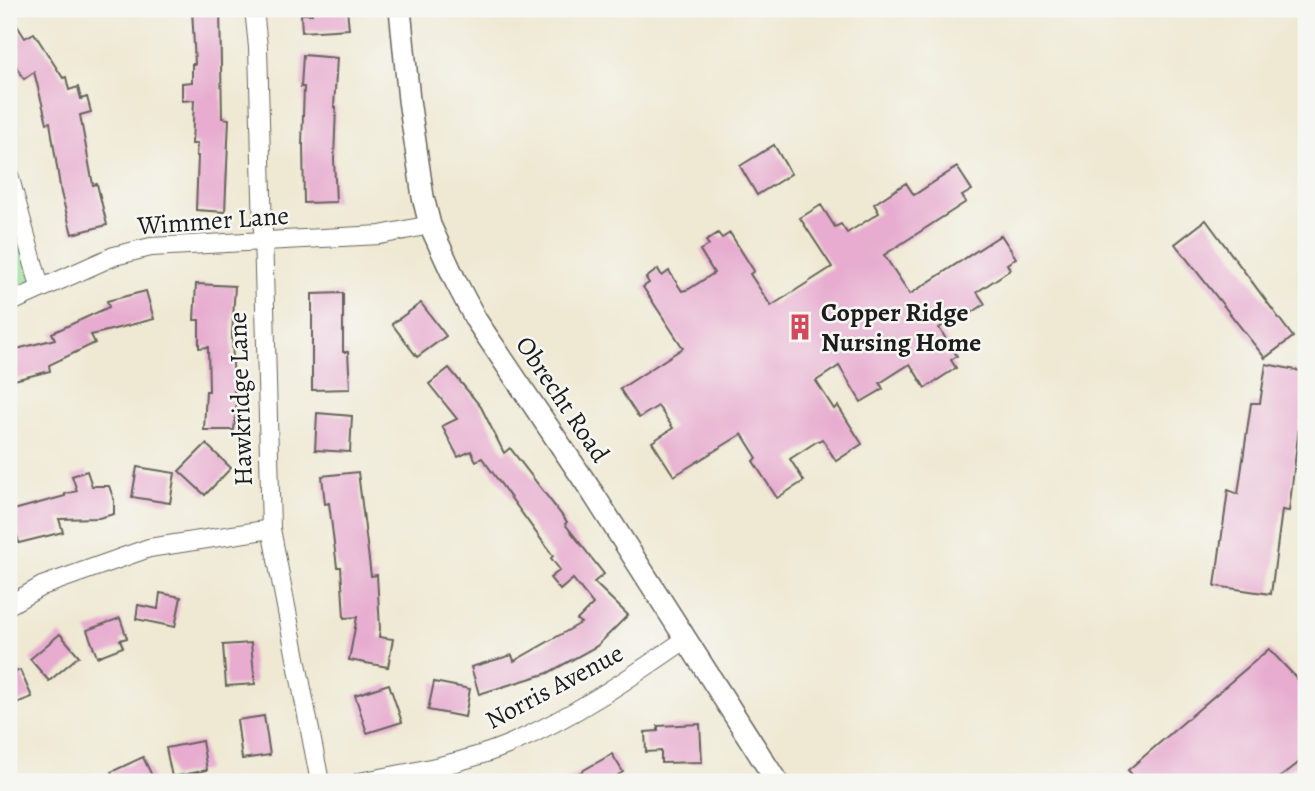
<svg xmlns="http://www.w3.org/2000/svg" width="1315" height="791" font-family="Alegreya,serif">
  <style>
    .green { fill: #95db94; stroke: #587c58; stroke-width: 2 }
    .building { fill: #e7accf }
    .lines { fill: none; stroke-linecap: round; stroke-linejoin: round }
    .minor-casing { stroke: #66645c; stroke-width: 20 }
    .tertiary-casing { stroke: #66645c; stroke-width: 24 }
    .minor { stroke: #fff; stroke-width: 18 }
    .tertiary { stroke: #fff; stroke-width: 21 }
    .labels { text-anchor: middle; stroke-width: 5; stroke-linejoin: round; paint-order: stroke }
    .street-label { font-size: 26px; fill: #1c1c1c; stroke: #f6f6f2 }
    .poi-label { font-size: 26px; font-weight: bold; fill: #1c1c1c; stroke: #f6f6f2; text-anchor: start }
  </style>
  <rect width="100%" height="100%" fill="#f6f6f2"/>
  <filter id="ink" filterUnits="userSpaceOnUse"><feTurbulence type="fractalNoise" baseFrequency=".0143" numOctaves="2"/><feDisplacementMap in="SourceGraphic" scale="14" xChannelSelector="R" yChannelSelector="G"/><feConvolveMatrix kernelMatrix="1 2 1 2 8 2 1 2 1" color-interpolation-filters="sRGB"/></filter>
  <filter id="wash" filterUnits="userSpaceOnUse"><feTurbulence type="fractalNoise" baseFrequency=".00686" numOctaves="4" result="noise"/><feDisplacementMap in="SourceGraphic" scale="28" xChannelSelector="R" yChannelSelector="G"/><feGaussianBlur stdDeviation="1.57" result="paint"/><feColorMatrix in="noise" values="0 0 0 0 0 0 0 0 0 0 0 0 0 0 0 0 0 1.4 0 .05"/><feComposite in="paint" operator="in"/></filter>
  <g filter="url(#wash)">
    <rect width="100%" height="100%" fill="#efe9d3"/>
    <!-- green -->
    <path class="green" d="M9,175L40,287L9,300Z"/>
    <g id="blocks">
      <!-- building -->
      <g class="building">
        <path d="M192,9H220L222,118L229,119L225,212L196,210L198,156H196L197,144H192L194,100L182,101V83L192,82V64H195Z"/>
        <path d="M312,9H347L349,29L302,32L301,14H312Z"/>
        <path d="M9,13L25,38L34,33L63,78L66,77L69,90L78,87L81,99L87,97L91,112L80,115L93,185L97,184L107,225L72,234L61,193L50,122L47,123L34,72L24,79L9,55Z"/>
        <path d="M303,55L337,58L334,107H336L334,159L336,202L304,203L303,144H302L304,87H301Z"/>
        <path d="M774,145L791,174L757,195L740,166Z"/>
        <path d="M957,167L972,190L962,196L966,202L884,255L910,294L1001,235L1016,258L1007,264L1010,270L977,292L985,304L968,315L965,311L939,328L957,356L951,360L956,368L925,388L910,364L880,383L883,389L861,402L839,366L816,381L834,409L838,406L862,444L836,461L822,439L816,442L790,459L804,481L777,498L753,461L757,458L742,434L674,476L652,442L673,428L658,406L639,418L620,389L683,348L643,287L649,283L646,278L658,269L662,276L669,271L682,291L689,289L714,273L700,250L709,245L706,241L718,233L722,238L730,233L754,271L750,274L771,306L832,267L800,218L821,205L835,227L841,224L847,233L879,213L874,204L906,183L914,195Z"/>
        <path d="M1206,220L1293,337L1265,358L1175,244Z"/>
        <path d="M196,284L235,286L232,335L234,391L238,392L234,430H204L206,391H209L208,347L199,348V320H194Z"/>
        <path d="M146,291L154,319L91,335L95,343L49,365L50,371L14,380L9,362V351L55,339L52,333L109,307L107,301Z"/>
        <path d="M343,293V352H348L350,389L312,390V294Z"/>
        <path d="M421,303L446,336L417,357L392,324Z"/>
        <path d="M1266,364L1306,372V420L1300,419L1289,511L1282,510L1271,594L1215,586L1228,490L1238,494L1251,403H1260Z"/>
        <path d="M449,368L481,407L504,453L510,448L567,522L565,524L604,574L594,582L628,615L597,646L548,673L479,694L471,667L512,655L514,661L581,623L577,620L593,604L573,579L560,590L550,578L560,570L551,558L553,556L482,458L476,461L471,451L458,457L442,426L457,419L429,384Z"/>
        <path d="M317,413L352,416L350,452L315,450Z"/>
        <path d="M206,444L231,468L205,495L179,471Z"/>
        <path d="M137,467L175,473L170,503L132,497Z"/>
        <path d="M87,471L92,486H109L114,500V514L99,518L59,519L63,532L19,543L10,511L65,496V494L77,491L72,476Z"/>
        <path d="M358,472L371,576L377,575L380,629L379,637L393,639L388,667L349,660L357,617L344,618L341,567H337L329,503L325,504L322,476Z"/>
        <path d="M160,593L181,597L175,627L136,619L138,605L158,609Z"/>
        <path d="M120,618L127,638L120,640L123,647L97,657L87,630Z"/>
        <path d="M60,634L79,656L49,681L30,659Z"/>
        <path d="M251,643L255,684L226,686L223,645Z"/>
        <path d="M1269,649L1306,688V757L1274,782H1138L1128,770Z"/>
        <path d="M20,670L32,697L9,706V675Z"/>
        <path d="M434,682L470,689L465,717L428,710Z"/>
        <path d="M389,684L402,722L367,733L355,695Z"/>
        <path d="M264,716L270,755L242,759L237,720Z"/>
        <path d="M700,724L702,762L661,763V751L646,752L645,732L658,731V726Z"/>
        <path d="M202,741L207,770L172,777L166,748Z"/>
        <path d="M612,754L623,772L618,775L622,782H563Z"/>
        <path d="M143,757L155,782H115L111,772Z"/>
      </g>
    </g>
  </g>
  <g filter="url(#ink)">
    <use href="#blocks" fill-opacity="0" stroke="#66645c" stroke-width="2"/>
    <g class="lines">
      <!-- minor casing -->
      <g class="minor-casing">
        <g id="minor">
          <path d="M254,9L258,47L271,529L320,782"/>
          <path d="M9,175L40,287"/>
          <path d="M9,303L114,256L151,247L380,235L430,225"/>
          <path d="M9,605L42,586L149,548L271,529"/>
          <path d="M359,782C409,773 462,764 510,744C573,717 630,678 686,639"/>
        </g>
      </g>
      <!-- tertiary casing -->
      <g class="tertiary-casing">
        <path id="tertiary" d="M400,9L409,100L423,197L430,225L456,282L476,320L594,495L777,782"/>
      </g>
      <!-- minor -->
      <use href="#minor" class="minor"/>
      <!-- tertiary -->
      <use href="#tertiary" class="tertiary"/>
    </g>
  </g>
  <!-- icons -->
  <defs>
    <g id="building-bare" transform="scale(2.1)"><path d="M-4-6H4V6H1V3H-1V6H-4ZM-2.5-4.3h1.7v1.8h-1.7ZM.8-4.3h1.7v1.8H.8ZM-2.5-1h1.7V.8h-1.7ZM.8-1h1.7V.8H.8Z" fill="#d1495b" stroke="#f6f6f2" stroke-width="2.5" paint-order="stroke"/></g>
  </defs>
  <g fill-rule="evenodd">
    <use href="#building-bare" x="800" y="327"/>
  </g>
  <g class="labels">
    <!-- street labels -->
    <g class="street-label">
      <text transform="translate(213 220) rotate(-4)" y="9">Wimmer Lane</text>
      <text transform="translate(240 399) rotate(-92)" y="9">Hawkridge Lane</text>
      <text transform="translate(563 399) rotate(56)" y="9">Obrecht Road</text>
      <text transform="translate(554 686) rotate(-28)" y="9">Norris Avenue</text>
    </g>
    <!-- poi labels -->
    <g class="poi-label">
      <text x="821" y="321">Copper Ridge<tspan x="821" dy="30">Nursing Home</tspan></text>
    </g>
  </g>
  <!-- margin -->
  <rect width="1315" height="791" fill="none" stroke="#f6f6f2" stroke-width="35"/>
</svg>
